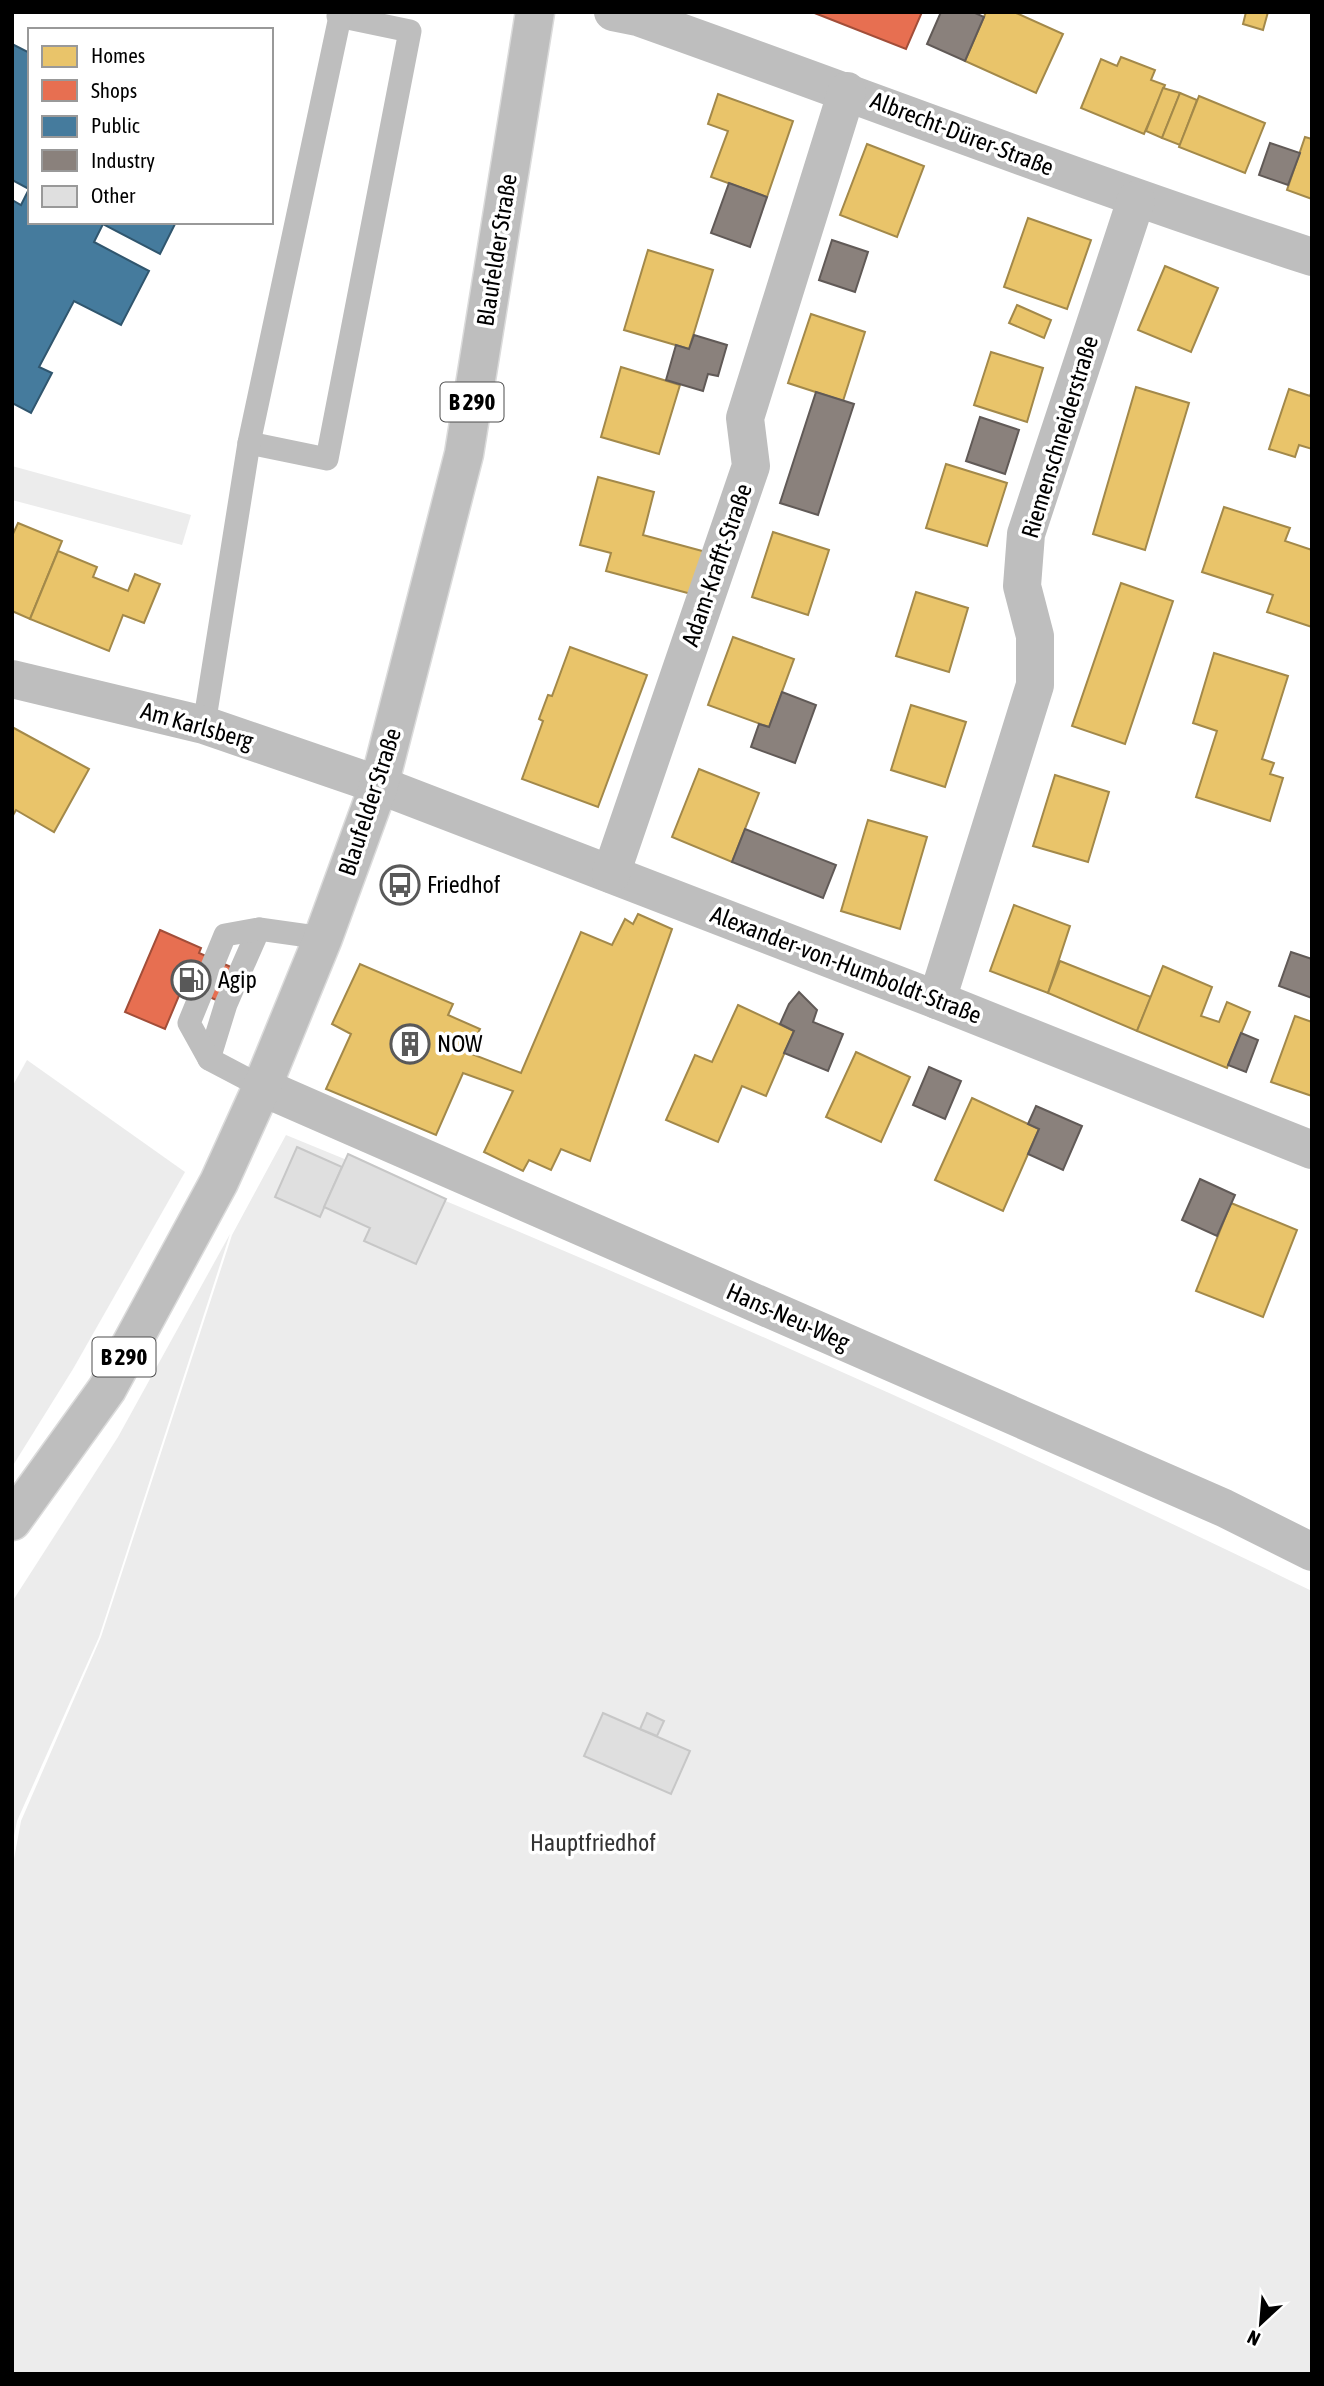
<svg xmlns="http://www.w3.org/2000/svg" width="1324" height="2386" font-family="'Asap Condensed',sans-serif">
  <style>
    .green { fill: #ececec }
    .homes { fill: #e9c46a; stroke: #a3894a; stroke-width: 2 }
    .shops { fill: #e76f51; stroke: #a24e39; stroke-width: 2 }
    .public { fill: #457b9d; stroke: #30566e; stroke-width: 2 }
    .industry { fill: #8a817c; stroke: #615a57; stroke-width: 2 }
    .building { fill: #dfdfdf; stroke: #c7c7c7; stroke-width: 2 }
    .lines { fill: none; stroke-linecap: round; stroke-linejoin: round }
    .primary-casing { stroke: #dbdbdb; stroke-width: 41 }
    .service { stroke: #bebebe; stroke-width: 23 }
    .minor { stroke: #bebebe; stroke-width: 38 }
    .primary { stroke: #bebebe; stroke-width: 38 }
    .labels { text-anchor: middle; stroke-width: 7; stroke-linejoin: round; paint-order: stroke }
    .shield { fill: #fff; stroke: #4c4c4c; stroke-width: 2 }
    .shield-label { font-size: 23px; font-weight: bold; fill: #000 }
    .street-label { font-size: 24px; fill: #000; stroke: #fff }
    .poi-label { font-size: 24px; fill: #000; stroke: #fff; text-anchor: start }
    .park-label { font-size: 24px; fill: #333; stroke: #fff }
  </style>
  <rect width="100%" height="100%" fill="#fff"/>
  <!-- green -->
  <g class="green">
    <path d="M12,466L191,515L182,545L12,500Z"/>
    <path d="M27,1060L185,1172L73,1369L12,1467V1087Z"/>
    <path d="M286,1135C632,1276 975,1427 1312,1591V2374H12V1870L21,1821L101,1637L232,1235Z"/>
    <path d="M230,1234L99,1637L17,1821L12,1846V1602L118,1437Z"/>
  </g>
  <!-- homes -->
  <g class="homes">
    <path d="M986,12H1014L1063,34L1036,93L965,61Z"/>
    <path d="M1246,12H1268L1263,30L1243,24Z"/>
    <path d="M1121,57L1155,70L1151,80L1165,85L1144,134L1081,108L1101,59L1117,66Z"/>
    <path d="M1163,88L1180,93L1162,138L1146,131Z"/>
    <path d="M1180,93L1197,100L1180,145L1162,138Z"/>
    <path d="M718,94L793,121L767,197L711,177L728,131L708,124Z"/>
    <path d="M1199,96L1265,123L1245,173L1179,147Z"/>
    <path d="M1305,137L1312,139V199L1287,190Z"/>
    <path d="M867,144L924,166L897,237L840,215Z"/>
    <path d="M1028,218L1091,240L1067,309L1004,287Z"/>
    <path d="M648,250L713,270L689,349L624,330Z"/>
    <path d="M1165,266L1218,288L1191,352L1138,330Z"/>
    <path d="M1017,305L1051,320L1044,338L1009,323Z"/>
    <path d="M811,314L865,332L843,401L788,383Z"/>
    <path d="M991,352L1043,368L1027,422L974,405Z"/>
    <path d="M621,367L680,385L659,454L601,437Z"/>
    <path d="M1136,387L1189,403L1145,550L1093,534Z"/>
    <path d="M1289,389L1310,396L1312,390V449L1299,445L1295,457L1269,449Z"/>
    <path d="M946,464L1007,483L987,546L926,528Z"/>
    <path d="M598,477L654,492L643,535L706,552L695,595L606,571L611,553L580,545Z"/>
    <path d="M1224,507L1290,528L1285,541L1312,550V627L1267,612L1273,595L1202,572Z"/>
    <path d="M18,523L62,541L30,619L12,611V536Z"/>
    <path d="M773,532L829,550L808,615L752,597Z"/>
    <path d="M58,551L97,567L93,577L128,591L135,574L160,584L144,623L123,615L109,651L30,619Z"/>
    <path d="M1121,583L1173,601L1125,744L1072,726Z"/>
    <path d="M916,592L968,608L949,672L896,656Z"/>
    <path d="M733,637L794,659L769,727L708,705Z"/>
    <path d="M570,647L647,675L598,807L522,779L543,721L539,719L548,695L552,696Z"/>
    <path d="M1214,653L1288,676L1262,759L1274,763L1270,774L1283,778L1270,821L1196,797L1217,731L1193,723Z"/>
    <path d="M911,705L966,722L945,787L891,770Z"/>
    <path d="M12,727L89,769L54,832L16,810L12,817Z"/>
    <path d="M699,769L759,793L732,862L672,837Z"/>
    <path d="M1055,775L1109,792L1088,862L1033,846Z"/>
    <path d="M868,820L927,837L900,929L841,911Z"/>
    <path d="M1014,905L1070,926L1048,993L990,971Z"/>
    <path d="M638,914L672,929L590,1161L561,1149L551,1170L529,1160L523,1171L484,1152L513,1091L463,1073L436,1135L326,1089L351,1034L332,1024L360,964L453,1004L448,1015L480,1029L469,1053L521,1073L581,932L612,945L625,919L633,924Z"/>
    <path d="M1060,961L1151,997L1137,1031L1048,993Z"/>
    <path d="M1163,966L1212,987L1201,1016L1219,1022L1227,1002L1250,1012L1227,1068L1137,1031Z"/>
    <path d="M738,1005L794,1031L766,1096L742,1086L718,1142L666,1120L695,1055L712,1062Z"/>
    <path d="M1295,1016L1312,1022V1096L1271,1082Z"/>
    <path d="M856,1052L910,1077L881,1142L826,1117Z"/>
    <path d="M972,1098L1039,1129L1003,1211L935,1180Z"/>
    <path d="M1231,1203L1297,1230L1263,1317L1196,1291Z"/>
  </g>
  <!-- shops -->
  <g class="shops">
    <path d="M812,12H922L906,49Z"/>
    <path d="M160,930L201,948L199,953L247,974L233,1007L183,986L165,1029L125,1012Z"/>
  </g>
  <!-- public -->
  <path class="public" d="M12,44L30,53V222H176L160,254L103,224L94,242L149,271L121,325L74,301L39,367L52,373L31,413L12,403V200L21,205L29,189L12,180Z"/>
  <!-- industry -->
  <g class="industry">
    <path d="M941,12H973L984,17L965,61L927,44Z"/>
    <path d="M1270,143L1300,153L1288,185L1259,175Z"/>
    <path d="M729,183L767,197L750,247L711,233Z"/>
    <path d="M832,240L868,252L855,292L819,280Z"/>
    <path d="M694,335L727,345L718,376L708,374L703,391L666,380L676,345L689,349Z"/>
    <path d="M816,392L854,404L818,515L780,503Z"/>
    <path d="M980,417L1019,430L1005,474L966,461Z"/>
    <path d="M782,692L816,705L795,763L751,747L759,724L769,727Z"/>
    <path d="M745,829L836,865L823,898L732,862Z"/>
    <path d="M1291,952L1312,959V998L1279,986Z"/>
    <path d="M799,992L817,1010L813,1022L843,1034L828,1071L784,1053L794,1031L780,1024L789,1004Z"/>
    <path d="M1241,1033L1258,1040L1246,1072L1228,1065Z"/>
    <path d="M929,1067L961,1081L945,1119L913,1105Z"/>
    <path d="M1036,1106L1082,1126L1063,1170L1028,1154L1039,1129L1028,1124Z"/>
    <path d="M1200,1179L1235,1195L1217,1236L1182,1220Z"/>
  </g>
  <!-- building -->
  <g class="building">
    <path d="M297,1147L342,1167L320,1217L275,1197Z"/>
    <path d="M348,1154L446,1199L416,1264L364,1241L370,1228L324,1207Z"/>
    <path d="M603,1713L690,1751L671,1794L584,1756Z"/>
    <path d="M647,1713L664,1721L657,1736L640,1729Z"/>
  </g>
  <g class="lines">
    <!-- primary casing -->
    <g class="primary-casing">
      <path id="primary" d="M12,1521L107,1389L219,1182L262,1087L323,938L379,785L464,454L535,12"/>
    </g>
    <!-- service -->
    <g class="service">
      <path d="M249,443L327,459L410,31L338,16"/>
      <path d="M204,725L249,443L341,12"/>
      <path d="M209,1059L226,1004L259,929"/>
      <path d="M262,1087L209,1059L189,1023L225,935L259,929L323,938"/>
    </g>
    <!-- minor -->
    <g class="minor">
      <path d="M613,12L638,17C863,97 1085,183 1312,257"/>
      <path d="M12,679L204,725L379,785L937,1000L1312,1150"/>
      <path d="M611,874L751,466L745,418L847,91"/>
      <path d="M937,1000L1035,685V636L1022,586L1026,534L1136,200"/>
      <path d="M262,1087L1224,1508L1312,1552"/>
    </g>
    <!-- primary -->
    <use href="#primary" class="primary"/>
  </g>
  <!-- icons -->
  <defs>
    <g id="bus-ring" transform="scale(2.0125)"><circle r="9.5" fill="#fff" stroke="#595959" stroke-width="1.5"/><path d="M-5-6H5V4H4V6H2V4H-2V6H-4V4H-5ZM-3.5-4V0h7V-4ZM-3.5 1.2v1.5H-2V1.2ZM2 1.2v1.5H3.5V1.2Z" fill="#595959"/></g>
    <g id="fuel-ring" transform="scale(2.0125)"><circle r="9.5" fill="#fff" stroke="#595959" stroke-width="1.5"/><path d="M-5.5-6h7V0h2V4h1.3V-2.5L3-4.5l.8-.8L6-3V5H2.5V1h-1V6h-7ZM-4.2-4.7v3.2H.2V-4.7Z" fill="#595959"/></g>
    <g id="building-ring" transform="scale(2.0125)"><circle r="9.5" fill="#fff" stroke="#595959" stroke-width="1.5"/><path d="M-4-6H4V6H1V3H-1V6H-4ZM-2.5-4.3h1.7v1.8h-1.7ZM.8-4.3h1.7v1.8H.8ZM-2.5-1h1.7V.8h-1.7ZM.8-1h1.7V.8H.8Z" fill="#595959"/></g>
  </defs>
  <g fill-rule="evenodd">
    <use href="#bus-ring" x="400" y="885"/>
    <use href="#fuel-ring" x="191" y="980"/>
    <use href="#building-ring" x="410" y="1044"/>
  </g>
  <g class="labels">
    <!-- shield labels -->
    <g class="shield">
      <rect x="440.5" y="382.5" width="63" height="39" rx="5"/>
      <rect x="92.5" y="1337.5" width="63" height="39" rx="5"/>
    </g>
    <g class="shield-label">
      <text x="472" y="410">B 290</text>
      <text x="124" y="1365">B 290</text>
    </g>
    <!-- street labels -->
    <g class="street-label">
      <text transform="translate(962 134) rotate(21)" y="8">Albrecht-Dürer-Straße</text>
      <text transform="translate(497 250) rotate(-81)" y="8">Blaufelder Straße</text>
      <text transform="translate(1060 437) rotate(-73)" y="8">Riemenschneiderstraße</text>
      <text transform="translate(717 565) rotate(-71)" y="8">Adam-Krafft-Straße</text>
      <text transform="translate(197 726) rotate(16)" y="8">Am Karlsberg</text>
      <text transform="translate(370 802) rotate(-72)" y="8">Blaufelder Straße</text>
      <text transform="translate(846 965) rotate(21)" y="8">Alexander-von-Humboldt-Straße</text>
      <text transform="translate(788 1317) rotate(24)" y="8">Hans-Neu-Weg</text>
    </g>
    <!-- poi labels -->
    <g class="poi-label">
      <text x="427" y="893">Friedhof</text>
      <text x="218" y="988">Agip</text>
      <text x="437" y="1052">NOW</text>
    </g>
    <!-- park labels -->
    <g class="park-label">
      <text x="593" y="1851">Hauptfriedhof</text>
    </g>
  </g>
  <!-- border -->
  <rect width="1324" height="2386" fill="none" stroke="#000000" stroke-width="28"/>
  <!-- legend -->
  <rect x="28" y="28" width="245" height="196" fill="#ffffff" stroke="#999999" stroke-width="2"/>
  <rect x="42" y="46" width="35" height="21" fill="#e9c46a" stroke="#999999" stroke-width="2"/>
  <text x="91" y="63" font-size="21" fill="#000000">Homes</text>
  <rect x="42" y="80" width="35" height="21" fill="#e76f51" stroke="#999999" stroke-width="2"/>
  <text x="91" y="98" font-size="21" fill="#000000">Shops</text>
  <rect x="42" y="116" width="35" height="21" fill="#457b9d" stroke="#999999" stroke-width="2"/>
  <text x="91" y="133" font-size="21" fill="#000000">Public</text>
  <rect x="42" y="150" width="35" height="21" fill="#8a817c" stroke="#999999" stroke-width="2"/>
  <text x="91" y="168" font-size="21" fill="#000000">Industry</text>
  <rect x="42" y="186" width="35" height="21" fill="#dfdfdf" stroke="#999999" stroke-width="2"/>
  <text x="91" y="203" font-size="21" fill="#000000">Other</text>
  <!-- north arrow -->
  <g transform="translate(1261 2323) rotate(206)" stroke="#ffffff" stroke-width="5" paint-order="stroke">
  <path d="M0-5L12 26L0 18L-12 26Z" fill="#000000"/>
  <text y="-10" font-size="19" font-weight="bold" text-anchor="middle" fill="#000000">N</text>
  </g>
</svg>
